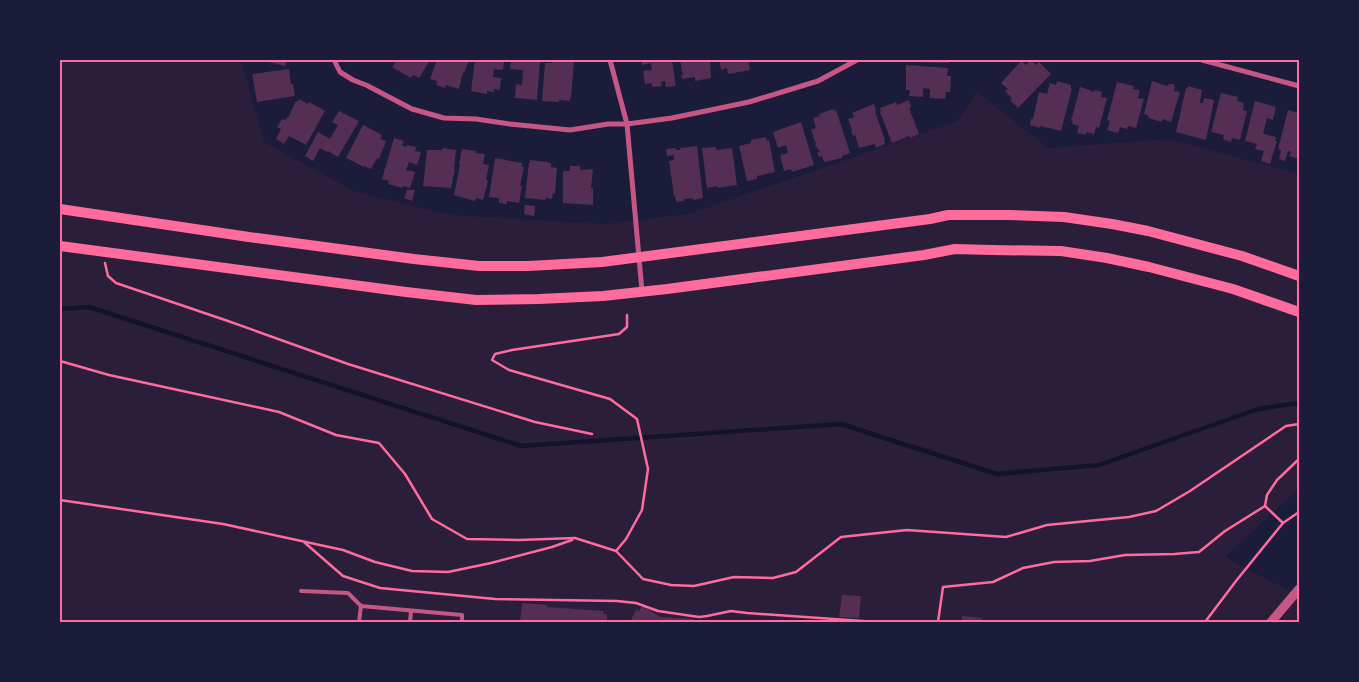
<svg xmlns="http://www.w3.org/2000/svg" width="1359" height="682" font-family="'Archivo Narrow',sans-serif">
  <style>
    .green { fill: #2a1e3b }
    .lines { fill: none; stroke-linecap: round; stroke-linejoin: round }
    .stream { stroke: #12122b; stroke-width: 4.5 }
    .building { fill: #542f53 }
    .path { stroke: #ff6b9d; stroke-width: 2.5 }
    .service { stroke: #c65784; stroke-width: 4 }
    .minor { stroke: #c65784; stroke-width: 5 }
    .tertiary { stroke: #c65784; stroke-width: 9 }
    .secondary { stroke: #ff6b9d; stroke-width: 10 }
    .neatline { fill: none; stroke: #ff6b9d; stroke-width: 2 }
  </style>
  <rect width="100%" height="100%" fill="#1b1b3a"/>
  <!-- green -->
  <path class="green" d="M60,60H241L264,142L356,192L451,215L604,224L689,214L958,121L977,92L1048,148L1169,139L1299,174V488L1225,557L1299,596V622H60Z"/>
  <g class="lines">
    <!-- stream -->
    <path class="stream" d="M60,309L89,307L521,446L841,424L997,474L1099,465L1258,409L1299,403"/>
  </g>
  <!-- building -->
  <g class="building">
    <path d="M269,60H287L285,66L269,62Z"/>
    <path d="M397,60H430L419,78L413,75L411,78L392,67Z"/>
    <path d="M437,60H469L464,73L463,72L459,89L446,85L445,88L436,85L437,81L430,79Z"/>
    <path d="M475,60H504L503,70L494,69L493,77L501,78L500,90L494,89V92L487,91V94L471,91Z"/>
    <path d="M511,60H540L537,100L515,98L516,84L522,85L523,70L510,69Z"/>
    <path d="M554,60H574V62L571,98H570V101L559,100V102L542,101L545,63H551L554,62Z"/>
    <path d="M641,60H672L676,86L666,87L665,81L661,82L662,86L652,87V83L645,84L643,71L652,70L651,63L642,65Z"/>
    <path d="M680,60H710L711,78L695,81V77L682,79L681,75H683Z"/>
    <path d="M719,60H748L750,70L728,74L727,68L721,70Z"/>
    <path d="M915,60H949V63L915,62Z"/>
    <path d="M1031,60L1036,65L1039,62L1051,74L1018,108L1010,100L1012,98L1005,91L1008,89L1001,83L1021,61L1026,65Z"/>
    <path d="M906,65L948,68L947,76H951L950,92H946L945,99L930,98V89L923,88V97L909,96L910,90H906Z"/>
    <path d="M289,69L291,84H293L295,96L257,102L252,74Z"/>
    <path d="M1057,81L1071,85V88L1072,89L1061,131L1040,126V128L1030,125L1031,119H1033L1039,92L1047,94L1050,83L1056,85Z"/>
    <path d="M1152,81L1167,86L1169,84H1173L1175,86L1174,91L1180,92L1171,122L1162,119V122L1148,118L1149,116L1144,114Z"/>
    <path d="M1117,82L1134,86L1133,89L1140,90L1138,98L1144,99L1136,128L1128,126L1127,129L1120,127L1118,133L1107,130L1110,121L1107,120Z"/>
    <path d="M1188,86L1202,90L1200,103H1203L1204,98L1214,100L1206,140L1176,132L1186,88L1187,89Z"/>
    <path d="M1080,87L1090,90V91L1094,92L1095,90L1102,92L1101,97L1107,98L1099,128L1096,127L1094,134L1086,132V135L1077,133L1079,126L1072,124L1073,121H1071Z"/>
    <path d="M1221,93L1238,97L1237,101L1244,103L1243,110L1247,111L1240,140L1232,138L1231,142L1223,139L1224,135L1211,132Z"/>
    <path d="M299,99L308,104L309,102L325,111L306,145L289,136L284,144L276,139L281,129L277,127L282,119L285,120L287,117L288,118L296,101L298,102Z"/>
    <path d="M909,100L911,107L909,108L919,134L910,138L909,136L892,143L880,112L881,111L880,108L896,102L897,105Z"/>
    <path d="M1255,101L1276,107L1273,120L1267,118L1263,134L1276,137L1275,141H1277L1270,164L1261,161L1264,151L1255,149L1257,144L1245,141Z"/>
    <path d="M874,104L876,111L875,112L885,140L884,141L885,144L876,148L875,144L859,148L855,135L853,136L851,131L852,130L848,119L854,117L852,113Z"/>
    <path d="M833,109L834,111L836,110L850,153L842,156V158L824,162L822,156L819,157L817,153L820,152L815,145L816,144L811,130L816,128L813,118L820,116L819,114Z"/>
    <path d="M1288,110L1299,113V154L1298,159L1289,156L1291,152L1288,151L1285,161L1279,159L1281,150L1278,149Z"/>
    <path d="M339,111L359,121L338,157L328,151L327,152L320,148L313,161L305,156L318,132L330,139L338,125L332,122Z"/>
    <path d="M801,122L814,165L792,172L791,169L784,171L780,155L788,153L786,145L778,148L773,132Z"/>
    <path d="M363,125L382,135L380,139L386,141L379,159L377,158L371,169L364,166V167L346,158Z"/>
    <path d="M766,137L767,141L769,140L775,172L757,176V179L747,181L739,146L751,143V140Z"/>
    <path d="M394,138L404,141L402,145L406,147L407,145L416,147L415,151L421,152L417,165L409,162L406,170L415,172L410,188L403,186L402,188L388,184L389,181L382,179Z"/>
    <path d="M697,146L703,198L693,200V198L684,199V201L676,202L675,196H674L669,161L674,160V155L667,156L666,149L676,148V150H680V148Z"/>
    <path d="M716,147V150L732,148L737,185L717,188V186L707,188L702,148Z"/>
    <path d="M443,148L456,150L454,169H455L451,188L423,186L427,150H442Z"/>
    <path d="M462,149L476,151L475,153L485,154L483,164L489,165L486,179L488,181L483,200L476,198L475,201L454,195L460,164H459Z"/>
    <path d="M495,158L522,163V167H524L520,186H522L519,203L507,201V204L499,203V198L489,197Z"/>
    <path d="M530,160L547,162L551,163V167L557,168L555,194L553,193L552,199L546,198L545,200L525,198L529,162L530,163Z"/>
    <path d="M570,166H580V170L593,169L591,188H593V205L563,203V171H570Z"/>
    <path d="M407,190H415L412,201L404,198Z"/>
    <path d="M525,205L535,206L534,216L524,214Z"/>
    <path d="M842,595L861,596L859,618L839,617Z"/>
    <path d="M522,603L547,605V607L604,611L603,614H607V622H520Z"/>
    <path d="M642,606L661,617L694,619L693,622H632L633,621L631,620L636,610L639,611Z"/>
    <path d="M962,616L982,618L981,622H962Z"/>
  </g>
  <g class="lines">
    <!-- path -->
    <g class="path">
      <path d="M105,263L108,276L116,283L228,321L348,364L535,422L592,434"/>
      <path d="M60,361L109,375L279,412L336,435L379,443L405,474L432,519L467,539L519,540L575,538L616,551L643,579L671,585L694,586L734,577L773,578L796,572L841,537L907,530L1006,537L1047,525L1129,517L1156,511L1190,491L1286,426L1299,424"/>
      <path d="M1299,459L1277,480L1267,495L1265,506L1283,523L1299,512"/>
      <path d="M60,500L223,524L343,550L375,562L412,571L448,572L491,563L552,547L572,540"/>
      <path d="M304,542L343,576L380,588L495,599L617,601L636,603L658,611L699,617L707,616L731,611L747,613L877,622"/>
      <path d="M616,551L626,539L642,510L648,469L637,419L610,399L509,370L492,360L495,354L512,350L619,334L627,327V315"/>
      <path d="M938,622L943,587L993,582L1023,568L1054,562L1090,561L1125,555L1174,554L1199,552L1225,531L1265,506"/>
      <path d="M1205,622L1236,581L1283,523"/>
    </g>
    <!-- service -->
    <g class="service">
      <path d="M301,591L348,593L361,606L462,615V622"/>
      <path d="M359,622L361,606"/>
      <path d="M410,622L411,611"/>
    </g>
    <!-- minor -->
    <g class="minor">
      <path d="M334,60L340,72L353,80L366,85L412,109L444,118L476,119L510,124L570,130L608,124H627L672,118L749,102L818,81L857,60"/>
      <path d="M610,60L627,124L642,291"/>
      <path d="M1202,60L1299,86"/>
    </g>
    <!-- tertiary -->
    <path class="tertiary" d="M1271,622L1299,589"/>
    <!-- secondary -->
    <g class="secondary">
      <path d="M60,209L249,237L414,259L479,266H528L602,262L930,219L948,215H1010L1064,217L1112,224L1148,231L1242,256L1299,276"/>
      <path d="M60,246L406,292L476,300L539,299L603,296L667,289L924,255L955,249L991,250L1061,251L1107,258L1149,267L1233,289L1299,312"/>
    </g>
  </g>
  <!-- border -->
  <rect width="1359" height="682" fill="none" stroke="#1b1b3a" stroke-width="122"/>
  <rect x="61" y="61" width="1237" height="560" class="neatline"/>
</svg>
